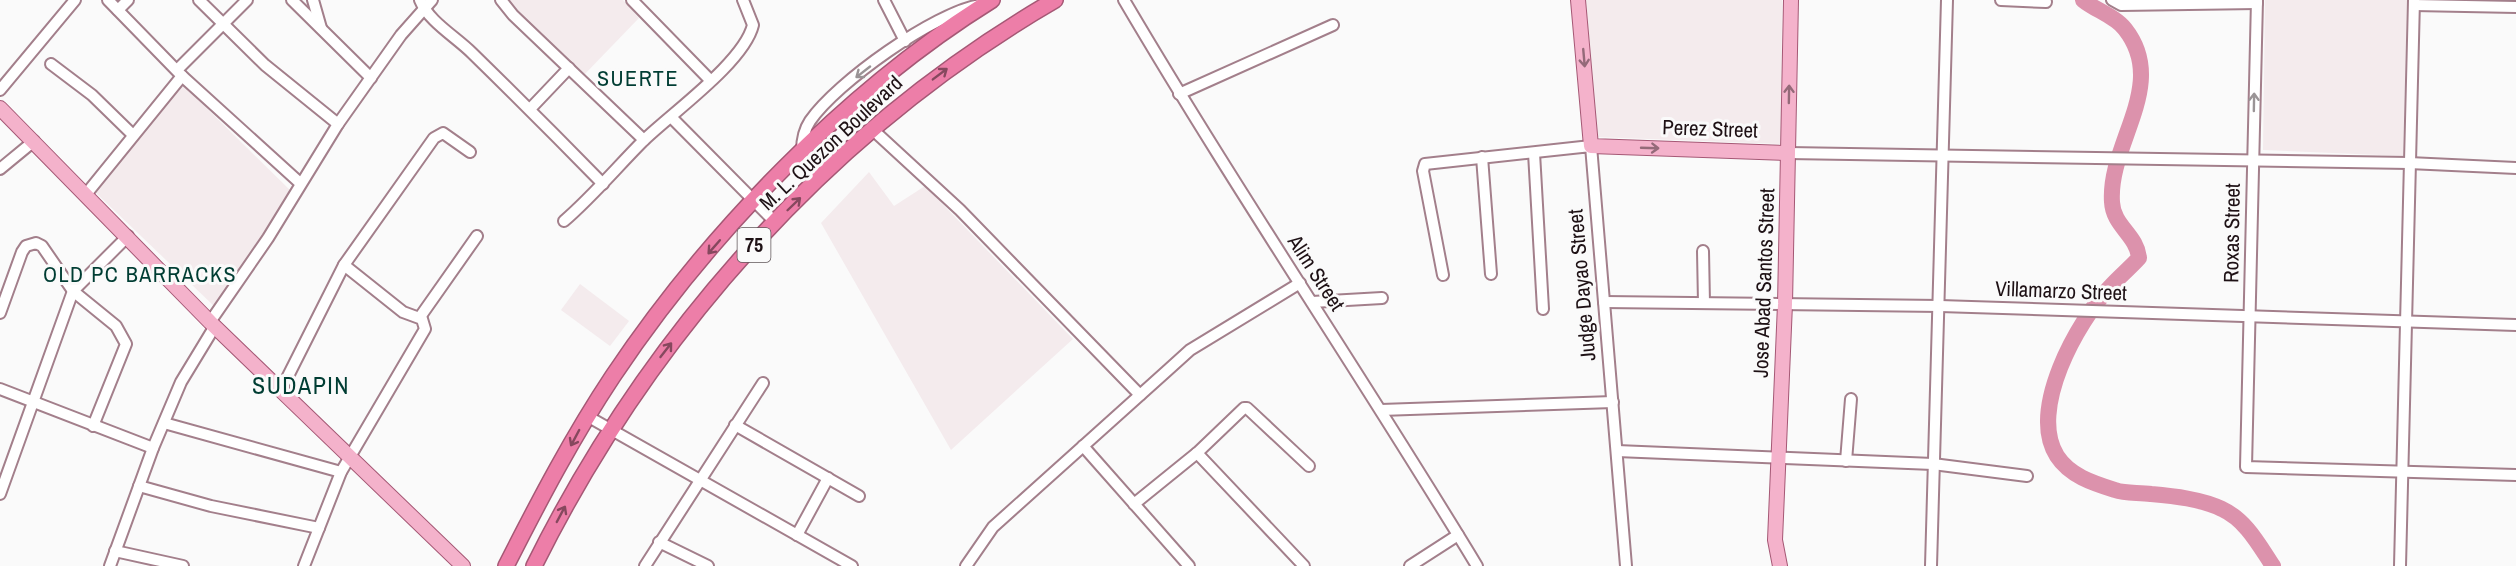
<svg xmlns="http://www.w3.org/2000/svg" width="2516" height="566" font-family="'Archivo Narrow',sans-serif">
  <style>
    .built { fill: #f4ebed }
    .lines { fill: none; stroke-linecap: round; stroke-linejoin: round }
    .river { stroke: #dc92ac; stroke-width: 16 }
    .minor-casing { stroke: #a37f8b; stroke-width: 14 }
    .major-casing { stroke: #a55875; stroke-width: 16 }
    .highway-casing { stroke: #a55875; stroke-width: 18 }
    .minor { stroke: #fff; stroke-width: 10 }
    .major { stroke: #f4b2cb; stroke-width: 14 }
    .highway { stroke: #ed7ea8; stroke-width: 15 }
    .oneway { stroke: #946a79 }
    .oneway2 { stroke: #9a9496 }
    .oneway3 { stroke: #86485e }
    .labels { text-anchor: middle; stroke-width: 6; stroke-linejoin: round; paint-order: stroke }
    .shield { fill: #fafafa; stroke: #60575a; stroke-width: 1.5 }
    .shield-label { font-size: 20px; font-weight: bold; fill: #1e1115 }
    .street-label { font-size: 21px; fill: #1e1115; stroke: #fafafa }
    .neighbourhood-label { font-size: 22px; letter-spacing: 1.5px; fill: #003d33; stroke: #fafafa }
    .quarter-label { font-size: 24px; letter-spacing: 1.5px; fill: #003d33; stroke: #fafafa }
  </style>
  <rect width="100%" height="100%" fill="#fafafa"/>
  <!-- built -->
  <g class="built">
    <path d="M505,0H623L639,18L583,76Z"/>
    <path d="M1586,0H1782L1781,144L1596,137Z"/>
    <path d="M2265,0H2407L2403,156L2263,150Z"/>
    <path d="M179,81L293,193L215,307L95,192Z"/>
    <path d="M869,172L894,206L925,186L1073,339L951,450L821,223Z"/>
    <path d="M580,284L629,321L610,346L561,310Z"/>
  </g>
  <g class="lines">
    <!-- river -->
    <path class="river" d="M2083,0C2095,10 2115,16 2125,29C2169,85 2108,143 2112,202C2113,226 2137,235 2139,258C2130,268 2119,277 2110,287C2077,322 2028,410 2057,456C2070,476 2093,483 2115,490C2126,494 2139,492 2151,494C2173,496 2202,499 2222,509C2246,520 2259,545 2273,566"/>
    <!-- minor casing -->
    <g class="minor-casing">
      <g id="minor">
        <path d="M108,0L182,76L300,183"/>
        <path d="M199,0L265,65L338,124L268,238L210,322"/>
        <path d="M292,0L371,78"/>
        <path d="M313,0L321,28"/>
        <path d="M420,0C429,22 455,36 472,53C516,96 560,140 603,184"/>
        <path d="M501,0L513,15L644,140"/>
        <path d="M632,0L710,80"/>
        <path d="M884,0L905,41"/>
        <path d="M1124,0C1237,192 1362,376 1477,566"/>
        <path d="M2001,0L2046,2"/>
        <path d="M2112,0L2121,5L2257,3"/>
        <path d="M2257,0L2246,467L2516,475"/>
        <path d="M2414,5L2516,7"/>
        <path d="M118,10L128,0"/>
        <path d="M51,64L92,95L133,135"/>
        <path d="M177,70L247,0"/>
        <path d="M0,90L75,0"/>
        <path d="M1179,94L1333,25"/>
        <path d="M530,109L569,68"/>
        <path d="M671,117L775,222"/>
        <path d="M338,124L401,35L432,0"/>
        <path d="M872,129L960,210L1140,395"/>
        <path d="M1534,153L1543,309"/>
        <path d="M1788,153L2409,163L2516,168"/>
        <path d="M1482,157L1491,274"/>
        <path d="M0,169L34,141"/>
        <path d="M823,176L802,151C802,140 804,130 810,121C837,82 934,13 980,5"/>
        <path d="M87,193L182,76"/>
        <path d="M564,221C593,196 617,167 644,140C673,112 744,62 753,25L743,0"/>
        <path d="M1703,251L1704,303"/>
        <path d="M1443,275L1423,171L1425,164L1591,146L1626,566"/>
        <path d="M1312,302L1382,298"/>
        <path d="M1604,302L1940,306L2516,325"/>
        <path d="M0,313L22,252L26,246L36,243L42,246L73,291L116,326L126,344L93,426"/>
        <path d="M420,317L477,236"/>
        <path d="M0,389L153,448"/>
        <path d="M281,390L344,265L434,138L443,133L470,152"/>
        <path d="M1381,410L1613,402"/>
        <path d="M587,416L852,566"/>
        <path d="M164,423L341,472"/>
        <path d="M735,425L859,496"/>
        <path d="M1083,446L1189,566"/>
        <path d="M1617,451L1933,464L2027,476"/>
        <path d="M1197,453L1304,566"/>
        <path d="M1846,461L1851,399"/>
        <path d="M139,486L211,506L319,528"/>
        <path d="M0,494L73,291L128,236"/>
        <path d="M1134,504L1197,453L1244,408H1247L1309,466"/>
        <path d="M797,535L828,478"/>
        <path d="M659,542L708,566"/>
        <path d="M115,551L183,566"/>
        <path d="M110,566L153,448L181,382L215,326"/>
        <path d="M304,566L341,472L425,329L422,319L403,312L344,265"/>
        <path d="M645,566L763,383"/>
        <path d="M966,566L993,527L1169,369L1190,350L1300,283"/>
        <path d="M1410,566L1458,535"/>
        <path d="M1931,566L1947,0"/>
        <path d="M2400,566L2414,0"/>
      </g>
    </g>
    <!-- major casing -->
    <g class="major-casing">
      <g id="major">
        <path d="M1578,0L1591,146L1788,153"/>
        <path d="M0,108L210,322L463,566"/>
        <path d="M1780,566L1775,540L1785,304L1791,0"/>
      </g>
    </g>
    <!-- highway casing -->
    <g class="highway-casing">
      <g id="highway">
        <path d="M506,566C539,501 573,436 613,376C708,234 847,90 992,0"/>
        <path d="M534,566C649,334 830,130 1055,0"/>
      </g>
    </g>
    <!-- minor -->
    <use href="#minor" class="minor"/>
    <!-- major -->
    <use href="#major" class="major"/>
    <!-- highway -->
    <use href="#highway" class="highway"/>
  </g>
  <!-- one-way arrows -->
  <defs><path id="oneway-shaft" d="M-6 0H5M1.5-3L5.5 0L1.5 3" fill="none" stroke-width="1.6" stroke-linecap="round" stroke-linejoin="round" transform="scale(1.5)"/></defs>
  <g class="oneway">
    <use href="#oneway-shaft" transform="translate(1584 58) rotate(85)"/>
    <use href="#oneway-shaft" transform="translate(1789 94) rotate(-89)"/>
    <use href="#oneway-shaft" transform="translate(1650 148) rotate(2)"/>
  </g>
  <g class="oneway2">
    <use href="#oneway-shaft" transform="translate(863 72) rotate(142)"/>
    <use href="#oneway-shaft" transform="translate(2254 102) rotate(-89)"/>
  </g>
  <g class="oneway3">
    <use href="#oneway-shaft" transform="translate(940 74) rotate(-37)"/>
    <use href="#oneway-shaft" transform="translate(794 204) rotate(-44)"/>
    <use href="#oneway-shaft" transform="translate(714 247) rotate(131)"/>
    <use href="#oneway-shaft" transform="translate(666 350) rotate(-52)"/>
    <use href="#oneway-shaft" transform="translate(575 438) rotate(118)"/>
    <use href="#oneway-shaft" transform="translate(561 514) rotate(-62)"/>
  </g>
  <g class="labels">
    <!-- shield labels -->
    <rect class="shield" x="737.5" y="228" width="33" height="34" rx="4.5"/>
    <g class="shield-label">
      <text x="754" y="252">75</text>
    </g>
    <!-- street labels -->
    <g class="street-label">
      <text transform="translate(1710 129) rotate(2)" y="7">Perez Street</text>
      <text transform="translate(831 143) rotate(-43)" y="7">M. L. Quezon Boulevard</text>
      <text transform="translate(2232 233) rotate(-89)" y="7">Roxas Street</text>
      <text transform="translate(1316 273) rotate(57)" y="7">Alim Street</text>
      <text transform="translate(1764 283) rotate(-88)" y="7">Jose Abad Santos Street</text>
      <text transform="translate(1582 285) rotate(-95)" y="7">Judge Dayao Street</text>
      <text transform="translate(2061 291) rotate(2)" y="7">Villamarzo Street</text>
    </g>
    <!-- neighbourhood labels -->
    <g class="neighbourhood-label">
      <text x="638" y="86">SUERTE</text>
      <text x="140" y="282">OLD PC BARRACKS</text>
    </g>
    <!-- quarter labels -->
    <g class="quarter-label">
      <text x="301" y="394">SUDAPIN</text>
    </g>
  </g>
</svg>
